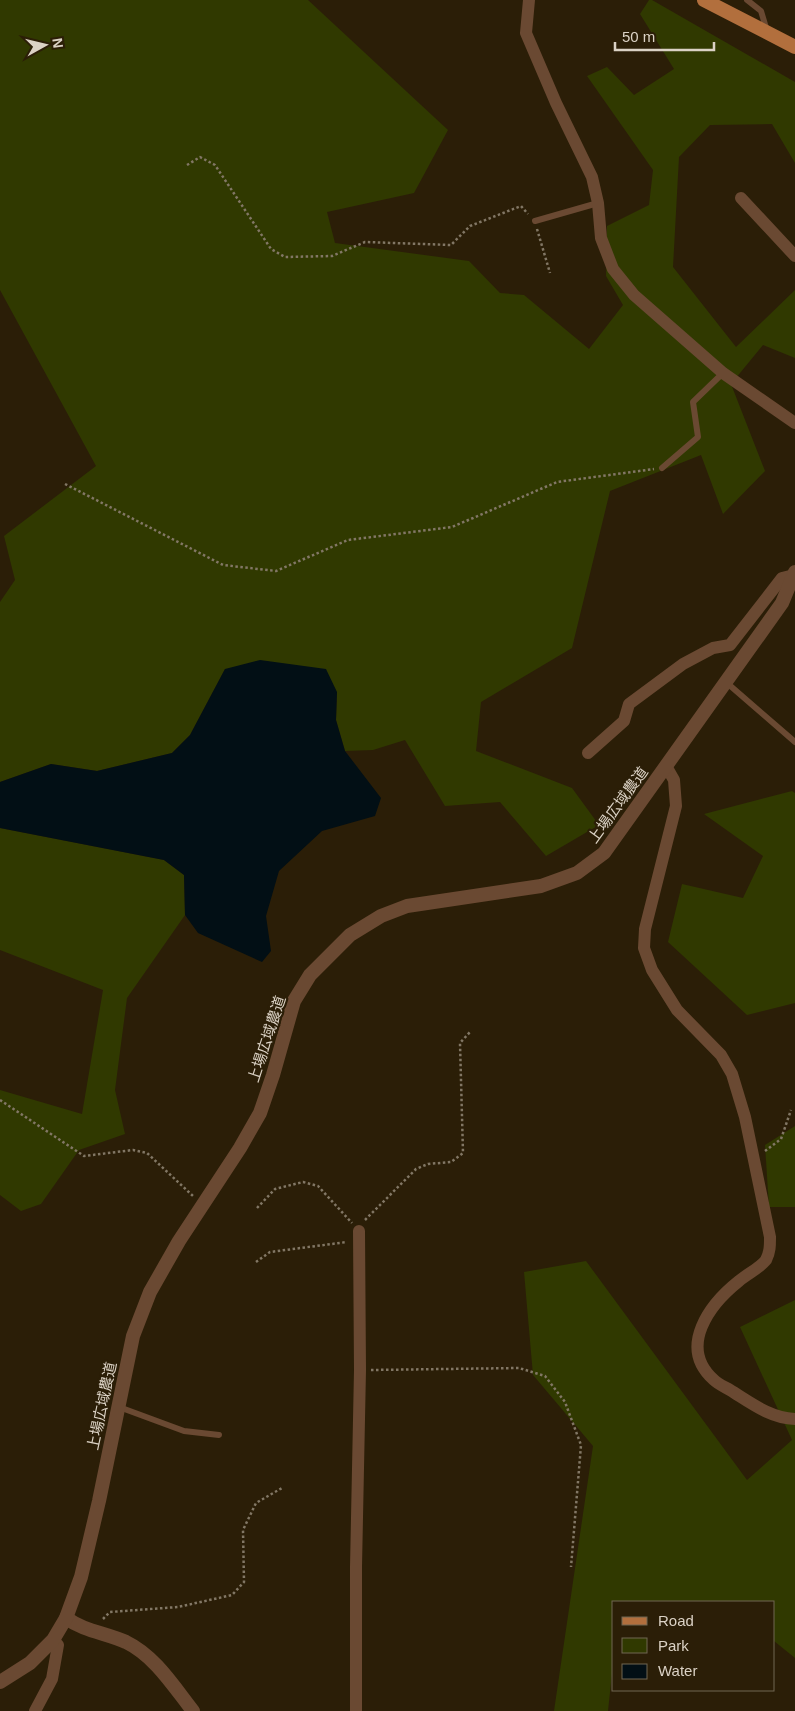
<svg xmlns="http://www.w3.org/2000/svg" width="795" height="1711" font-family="Helvetica,'Noto Sans JP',sans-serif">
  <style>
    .green { fill: #303900 }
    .water { fill: #020f15 }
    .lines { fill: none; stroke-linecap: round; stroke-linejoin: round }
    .path { stroke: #827765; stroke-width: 2.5; stroke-dasharray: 2.5 2.5; stroke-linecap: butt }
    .service { stroke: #6a4932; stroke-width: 6 }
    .minor { stroke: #6a4932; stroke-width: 12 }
    .tertiary { stroke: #6a4932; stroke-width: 14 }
    .primary { stroke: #b26f3d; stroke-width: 14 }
    .labels { text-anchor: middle; stroke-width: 4.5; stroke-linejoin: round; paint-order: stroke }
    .street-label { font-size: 15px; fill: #dbd2c5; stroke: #2b1e07 }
  </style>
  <rect width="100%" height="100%" fill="#2b1e07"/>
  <!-- green -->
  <g class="green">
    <path d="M0,0H308L448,130L414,193L327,212L335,243L469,261L500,293L524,295L589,349L623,305L606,276L607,226L649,205L653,170L587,76L607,67L634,95L674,69L640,14L649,0H652L795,82V163L772,124L710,125L679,157L673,267L736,347L795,290V358L763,345L731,384L765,471L723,514L701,455L610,491L572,648L481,702L476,751L572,788L599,825L546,856L500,802L445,806L405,740L373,750L345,751L336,720L337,692L225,669L190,735L172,753L97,771L51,764L0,782V602L15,580L4,536L96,466L0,290Z"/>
    <path d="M792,791L795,793V1003L747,1015L668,942L682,884L743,898L763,856L704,814Z"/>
    <path d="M0,828L164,860L184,875L185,915L127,998L115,1090L125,1134L79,1150L41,1204L21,1211L0,1195V1090L82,1114L103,990L0,950Z"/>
    <path d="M795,1126V1207H769L765,1145Z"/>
    <path d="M586,1261L747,1480L792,1440L740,1327L795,1300V1658L774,1641V1602H614V1655L608,1711H554L593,1446L533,1375L524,1272Z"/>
  </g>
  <!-- water -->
  <path class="water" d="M260,660L326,669L337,692L336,720L345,751L381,798L375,816L322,831L279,871L266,916L271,951L262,962L198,933L185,915L184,875L164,860L0,828V782L51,764L97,771L172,753L190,735L225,669Z"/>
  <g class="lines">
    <!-- path -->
    <g class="path">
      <path d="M187,165L200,157L215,165L271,249L285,257L332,256L365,242L451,245L470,226L521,206L528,214"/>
      <path d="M537,229L550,273"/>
      <path d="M65,484L223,565L276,571L348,540L452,527L557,482L654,469"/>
      <path d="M0,1100L84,1156L133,1150L147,1153L193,1196"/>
      <path d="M765,1151L781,1139L791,1110"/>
      <path d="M257,1208L275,1189L303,1182L318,1186L352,1223"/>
      <path d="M365,1220L416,1169L428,1164L451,1162L463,1153L460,1043L470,1032"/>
      <path d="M256,1262L270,1252L347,1242"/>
      <path d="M371,1370L519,1368L545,1376L565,1402L581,1445L571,1567"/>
      <path d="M103,1619L110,1612L178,1607L232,1595L244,1582L243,1530L256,1503L282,1488"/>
    </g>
    <!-- service -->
    <g class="service">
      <path d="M747,0L761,11L767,31"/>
      <path d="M535,221L598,203"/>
      <path d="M662,468L698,437L693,402L723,373"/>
      <path d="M727,683L795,742"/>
      <path d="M119,1407L184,1431L219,1435"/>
    </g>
    <!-- minor -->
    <g class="minor">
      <path d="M529,0L526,33L556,103L592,177L598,203L601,238L613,269L634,295L723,373L795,423"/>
      <path d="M741,198L795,256"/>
      <path d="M588,753L624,721L629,704L683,664L713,648L730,645L782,578L794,575"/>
      <path d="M666,766L674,780L676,806L645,929L644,948L652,970L677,1010L721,1055L732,1074L745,1117L770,1237C770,1246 770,1252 766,1260C760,1268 747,1274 739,1281C710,1304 677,1347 714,1380C718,1384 725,1387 730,1390C751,1403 770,1418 795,1419"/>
      <path d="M35,1711L52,1679L58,1645L53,1640"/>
      <path d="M356,1711V1567L360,1370L359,1231"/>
    </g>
    <!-- tertiary -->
    <g class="tertiary">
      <path d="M66,1618C84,1631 106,1633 126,1642C155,1656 174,1687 193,1711"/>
      <path d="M0,1682L30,1663L53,1640L66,1618L81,1577L99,1501L133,1336L150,1292L179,1241L240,1148L260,1113L273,1075L294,1001L310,975L350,935L381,916L407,906L541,886L577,873L604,853L782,603L795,572"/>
    </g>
    <!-- primary -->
    <path class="primary" d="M704,0L795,47"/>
  </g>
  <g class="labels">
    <!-- street labels -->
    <g class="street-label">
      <text transform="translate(618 805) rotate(-54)" y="5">上場広域農道</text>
      <text transform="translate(267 1039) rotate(-72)" y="5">上場広域農道</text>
      <text transform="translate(102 1406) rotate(-78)" y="5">上場広域農道</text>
    </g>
  </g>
  <!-- legend -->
  <rect x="612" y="1601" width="162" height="90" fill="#2b1e07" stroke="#716653"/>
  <rect x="622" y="1617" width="25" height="8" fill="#b26f3d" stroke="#716653"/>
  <text x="658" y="1626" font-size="15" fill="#dbd2c5">Road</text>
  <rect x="622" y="1638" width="25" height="15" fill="#303900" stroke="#716653"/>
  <text x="658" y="1651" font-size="15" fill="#dbd2c5">Park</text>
  <rect x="622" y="1664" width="25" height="15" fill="#020f15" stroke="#716653"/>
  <text x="658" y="1676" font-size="15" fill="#dbd2c5">Water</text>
  <!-- north arrow -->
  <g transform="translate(45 45) rotate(82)" stroke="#2b1e07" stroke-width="4" paint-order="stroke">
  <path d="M0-4L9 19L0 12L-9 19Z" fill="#dbd2c5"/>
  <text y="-8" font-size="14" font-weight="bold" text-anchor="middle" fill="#dbd2c5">N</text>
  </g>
  <!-- scale -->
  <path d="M615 42v8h99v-8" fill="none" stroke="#dbd2c5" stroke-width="2.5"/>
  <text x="622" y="42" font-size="15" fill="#dbd2c5" stroke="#2b1e07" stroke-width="4" paint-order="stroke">50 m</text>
</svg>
